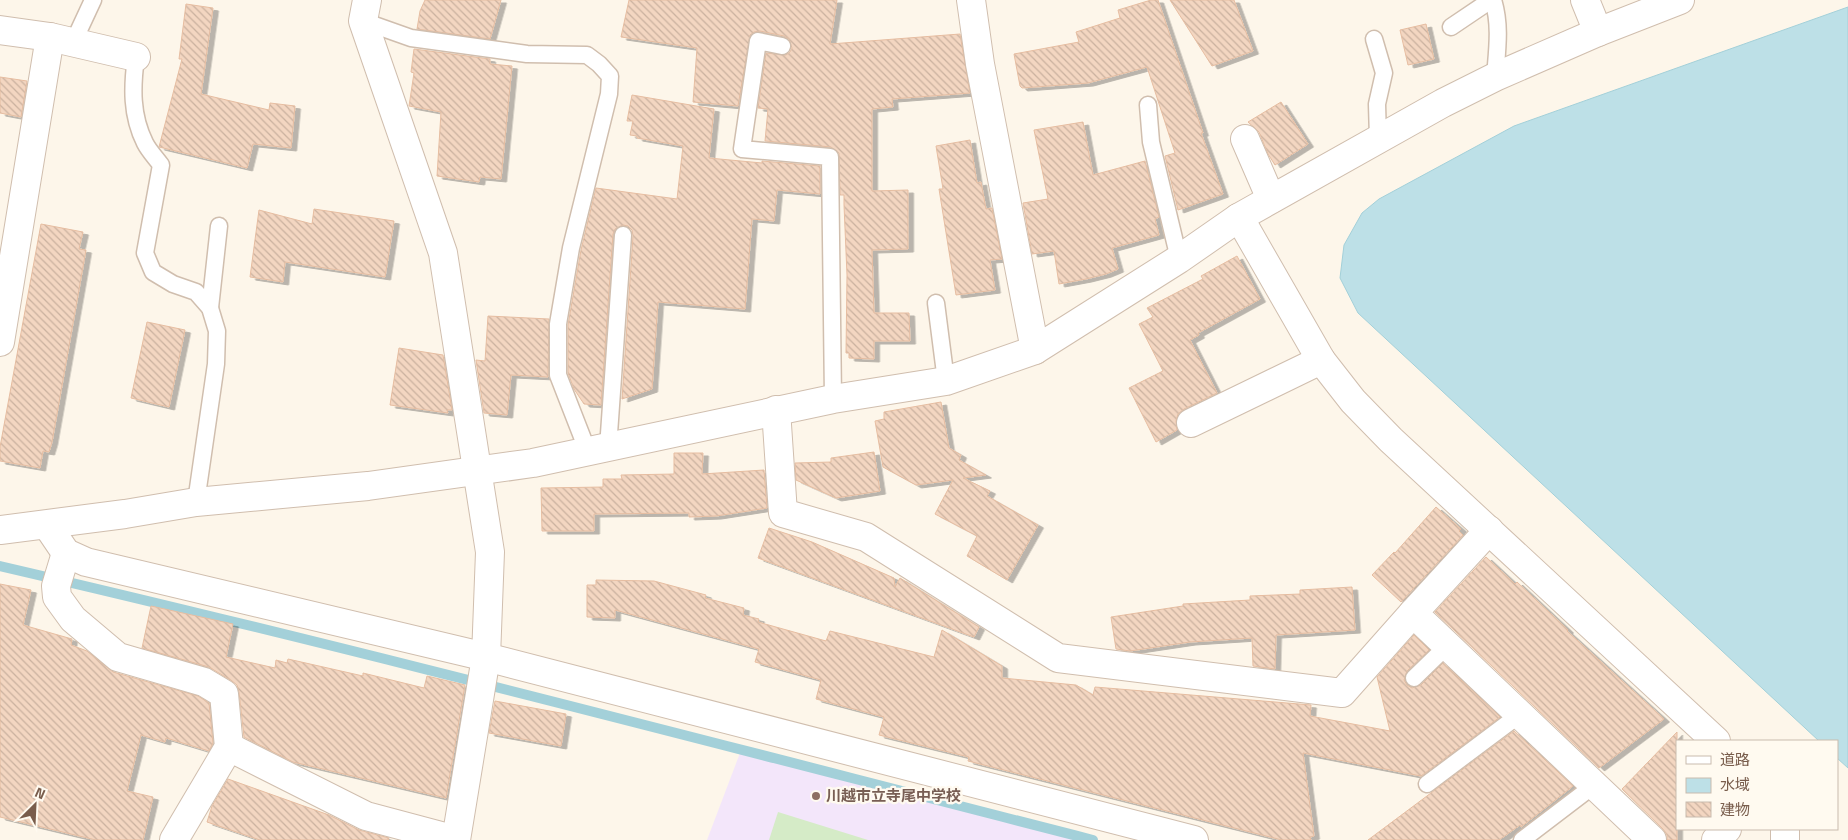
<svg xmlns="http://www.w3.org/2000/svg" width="1848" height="840" font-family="'Titillium Web','Noto Sans JP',sans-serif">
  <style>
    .education { fill: #f3e6fa }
    .green { fill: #d5ebc7 }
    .water { fill: #bde0e7; stroke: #a3d0d9 }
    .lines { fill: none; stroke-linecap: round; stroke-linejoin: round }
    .stream { stroke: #a3d0d9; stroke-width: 10 }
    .building { fill: url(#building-back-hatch); stroke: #e6bda1; filter: url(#shadow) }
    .service-casing { stroke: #d0beae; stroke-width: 19 }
    .minor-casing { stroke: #d0beae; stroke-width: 30 }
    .service { stroke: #fff; stroke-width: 16 }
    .minor { stroke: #fff; stroke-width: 28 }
    .education-dot { fill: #8d6e63; stroke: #fffaf0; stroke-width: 2 }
    .labels { text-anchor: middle; stroke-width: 4.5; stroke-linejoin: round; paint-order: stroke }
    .education-label { font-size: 15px; font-weight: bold; fill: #785e54; stroke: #fffaf0; text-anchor: start }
  </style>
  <defs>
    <pattern id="building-back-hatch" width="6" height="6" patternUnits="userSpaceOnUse" patternTransform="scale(1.25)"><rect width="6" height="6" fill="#f3d6c1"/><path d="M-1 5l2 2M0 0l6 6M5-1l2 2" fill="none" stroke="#cab19f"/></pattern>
    <filter id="shadow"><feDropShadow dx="5.5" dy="3" stdDeviation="0" flood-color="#0004"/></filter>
  </defs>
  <rect width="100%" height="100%" fill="#fdf6ea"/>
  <!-- education -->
  <path class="education" d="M740,753L1076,840H707Z"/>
  <!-- green -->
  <path class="green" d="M778,812L868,840H769Z"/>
  <!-- water -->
  <path class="water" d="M1848,7V768L1837,758V741H1819L1358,313L1340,278L1344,245L1362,213L1379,199L1514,126Z"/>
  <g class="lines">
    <!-- stream -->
    <path class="stream" d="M0,566C366,651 729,747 1093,840"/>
  </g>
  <!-- building -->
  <g class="building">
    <path d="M425,0H501L490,39L417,29L420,11Z"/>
    <path d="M629,0H837L830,44L960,34L970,93L892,99L893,107L872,109V191L908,190V249L872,250L874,313H909L910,341H874V359L849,358V353H846L847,275L844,205V195H840L839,153L831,147L765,141L768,109L758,108L766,53L786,55L790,52L792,48L789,39L784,36L760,31L754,32L750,35L738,106L693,102L697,48L621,37Z"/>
    <path d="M1151,0H1158L1203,133H1201L1223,194L1178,210L1165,156L1175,153L1147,67L1088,83L1022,88L1020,86L1014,54L1079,42L1076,32L1120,18L1118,10Z"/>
    <path d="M1170,0H1234L1253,51L1212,66Z"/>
    <path d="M186,4L213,8L201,94L269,110L270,103L295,106L291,148L253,144L247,168L159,147L182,59H179Z"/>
    <path d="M1426,24L1434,59L1408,65L1400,30Z"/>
    <path d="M414,49L490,59V64L512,66L501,179L480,177L479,182L437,176L441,112L409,106L414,73L411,72Z"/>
    <path d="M0,77L27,81L21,117L0,113Z"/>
    <path d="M632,95L714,109L709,158L762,163V161L820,166V194L777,190L774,221L752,219L745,309L658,302L652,389L622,399L633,236L632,230L628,226L623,225L615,229L613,234L601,405L584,404L574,389L568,373V325L581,250L596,188L677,199L683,146L637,138V136L630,135L633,121H627Z"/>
    <path d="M1281,102L1308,144L1275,165L1268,154L1259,132L1248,122Z"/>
    <path d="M1083,122L1093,175L1145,161L1159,217L1155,219L1159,235L1112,248L1118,269L1106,274L1086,279L1059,284L1054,251L1032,254L1023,203L1048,199L1034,130Z"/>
    <path d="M970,140L977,183L981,182L986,209L992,208L1002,259L990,260L995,290L956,295L939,189H943L936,146Z"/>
    <path d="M314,209L394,221L385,277L285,262L283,282L250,277L259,210L312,224Z"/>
    <path d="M41,224L83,232L79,249L86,250L52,442L49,452L43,451L40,468L0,461V447Z"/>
    <path d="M1237,256L1260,299L1198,333L1199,335L1190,340L1217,393L1184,409L1178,414L1176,421L1177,430L1156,442L1129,388L1163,371L1139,324L1153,317L1147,308L1203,279L1201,276Z"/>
    <path d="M488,316L549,319L548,377L511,375L507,415L484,413L476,360L485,361Z"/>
    <path d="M147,322L185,330L169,407L131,398Z"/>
    <path d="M399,348L443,355L452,410H447L448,413L390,405Z"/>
    <path d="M941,402L949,448L961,455L959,460L986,475L963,478L990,491L987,496L1038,525L1007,580L967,556L977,536L935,514L953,480L916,485L883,467L875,421L884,419V412Z"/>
    <path d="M874,452L880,491L836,498L796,480L795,463L831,462V458Z"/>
    <path d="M674,453H703L702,474L764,470L767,508L716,516L689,517V513L594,514V531H542L541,488L603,487V479H622L621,475L674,474Z"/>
    <path d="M1436,507L1461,529L1459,531L1463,535L1401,602L1372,575L1394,552L1395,553Z"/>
    <path d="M769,528L812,542L894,578L895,587L900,578L979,627L974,637L758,558Z"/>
    <path d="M1486,557L1515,584L1517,582L1568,630L1567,631L1664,719L1599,768L1435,612Z"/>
    <path d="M596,580L654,581L706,595L705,598L744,608L743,615L759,619L758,622L826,641L830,631L934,657L942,630L1002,666V678L1076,685L1093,695L1095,687L1311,705L1310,716L1390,731L1377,677L1414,635L1429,650L1407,671L1404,680L1407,685L1412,688L1421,685L1443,663L1500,717L1421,776L1303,753L1314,836L1310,837L1311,840H1282L968,761L969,757L879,735L884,717L816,699L821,680L755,662L759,649L615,610V618L587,617V585H596Z"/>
    <path d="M0,584L31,590L23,625L72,639L71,645L87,651L113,672L198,696L209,703L213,743L209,751L166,738L165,742L141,735L127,791L153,797L143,840H96L0,817Z"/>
    <path d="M1352,587L1355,630L1276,635L1275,669L1253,666L1252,638L1190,642L1130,651L1116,649L1111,617L1183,606V604L1250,600V596L1300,594V590Z"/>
    <path d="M151,606L233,624L226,657L275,668L276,660L287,663L288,659L363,676V673L424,688L427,676L465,685L446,798L293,762L244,737L239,692L237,685L232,681L209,667L142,648Z"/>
    <path d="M495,701L566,714L561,746L489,733Z"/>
    <path d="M1514,731L1573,786L1521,827L1520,825L1499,840H1368Z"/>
    <path d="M1677,732V840H1667V835L1663,829L1622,789Z"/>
    <path d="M228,779L329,815L359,830L389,838L388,840H260L207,822L212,806Z"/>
  </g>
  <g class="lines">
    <!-- service casing -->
    <g class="service-casing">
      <g id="service">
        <path d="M1493,0C1501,25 1497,51 1495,77"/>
        <path d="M363,21L411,38L527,54L587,55L599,64L610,76L609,94L571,248L558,324V375L588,452"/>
        <path d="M1451,27L1491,0"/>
        <path d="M1374,39L1384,73L1377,104L1378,139"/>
        <path d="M73,43L93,0"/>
        <path d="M782,46L758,41L742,149L830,157L833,399"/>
        <path d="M136,57C132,87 131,115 145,143C149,151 156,158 161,165L145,253L153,272L173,284L196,292L210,308L217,331L216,364L196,502"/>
        <path d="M1148,105L1151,142L1179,259"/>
        <path d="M936,303L946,381"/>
        <path d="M210,308L219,226"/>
        <path d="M608,448L623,235"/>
        <path d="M1414,678L1447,646"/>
        <path d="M1427,784L1519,715"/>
        <path d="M1522,840L1593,786"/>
      </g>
    </g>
    <!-- minor casing -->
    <g class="minor-casing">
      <g id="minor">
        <path d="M367,0L363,21L443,253L490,552L486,657L456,840"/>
        <path d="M971,0L980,64L1035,350"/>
        <path d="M1585,0L1598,32"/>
        <path d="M0,30L50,37L136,57"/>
        <path d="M1245,139L1271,199"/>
        <path d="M1238,218L1243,224L1321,360L1353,401L1391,440L1716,741"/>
        <path d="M0,342L50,37"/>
        <path d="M776,410L783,513L866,537L1058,658L1342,693L1413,613"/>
        <path d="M1191,423L1321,360"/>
        <path d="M47,525L66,553L86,562L486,657L1194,840"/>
        <path d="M0,530L125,514L196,502L368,486L533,463L833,399L946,381L1035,350L1179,259L1238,218L1443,103L1495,77L1598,32L1680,0"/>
        <path d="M1489,530L1413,613L1652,840"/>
        <path d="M66,553L56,586L57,597L73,619L118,657L204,682L224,694L229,747L174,840"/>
        <path d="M229,747L366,816L456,840"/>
        <path d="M1785,829V840"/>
        <path d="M1716,840L1727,829"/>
      </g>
    </g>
    <!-- service -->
    <use href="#service" class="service"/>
    <!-- minor -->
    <use href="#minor" class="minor"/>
  </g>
  <!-- markers -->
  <circle class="education-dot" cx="816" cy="796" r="5"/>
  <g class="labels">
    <!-- education labels -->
    <g class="education-label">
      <text x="826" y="801">川越市立寺尾中学校</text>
    </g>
  </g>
  <!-- legend -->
  <rect x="1676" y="740" width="162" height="90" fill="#fffaf0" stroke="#c9bbae"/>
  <rect x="1686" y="756" width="25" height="8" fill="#ffffff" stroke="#c9bbae"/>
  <text x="1720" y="765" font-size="15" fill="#795d4c">道路</text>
  <rect x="1686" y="778" width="25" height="15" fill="#bde0e7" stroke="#c9bbae"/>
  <text x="1720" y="790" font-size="15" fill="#795d4c">水域</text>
  <rect x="1686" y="802" width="25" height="15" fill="url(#building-back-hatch)" stroke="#c9bbae"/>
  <text x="1720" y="815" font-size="15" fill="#795d4c">建物</text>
  <!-- north arrow -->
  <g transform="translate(35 805) rotate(24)" stroke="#fffaf0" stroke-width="4" paint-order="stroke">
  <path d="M0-4L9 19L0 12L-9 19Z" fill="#795d4c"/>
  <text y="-8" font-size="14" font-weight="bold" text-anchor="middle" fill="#795d4c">N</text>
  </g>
</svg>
